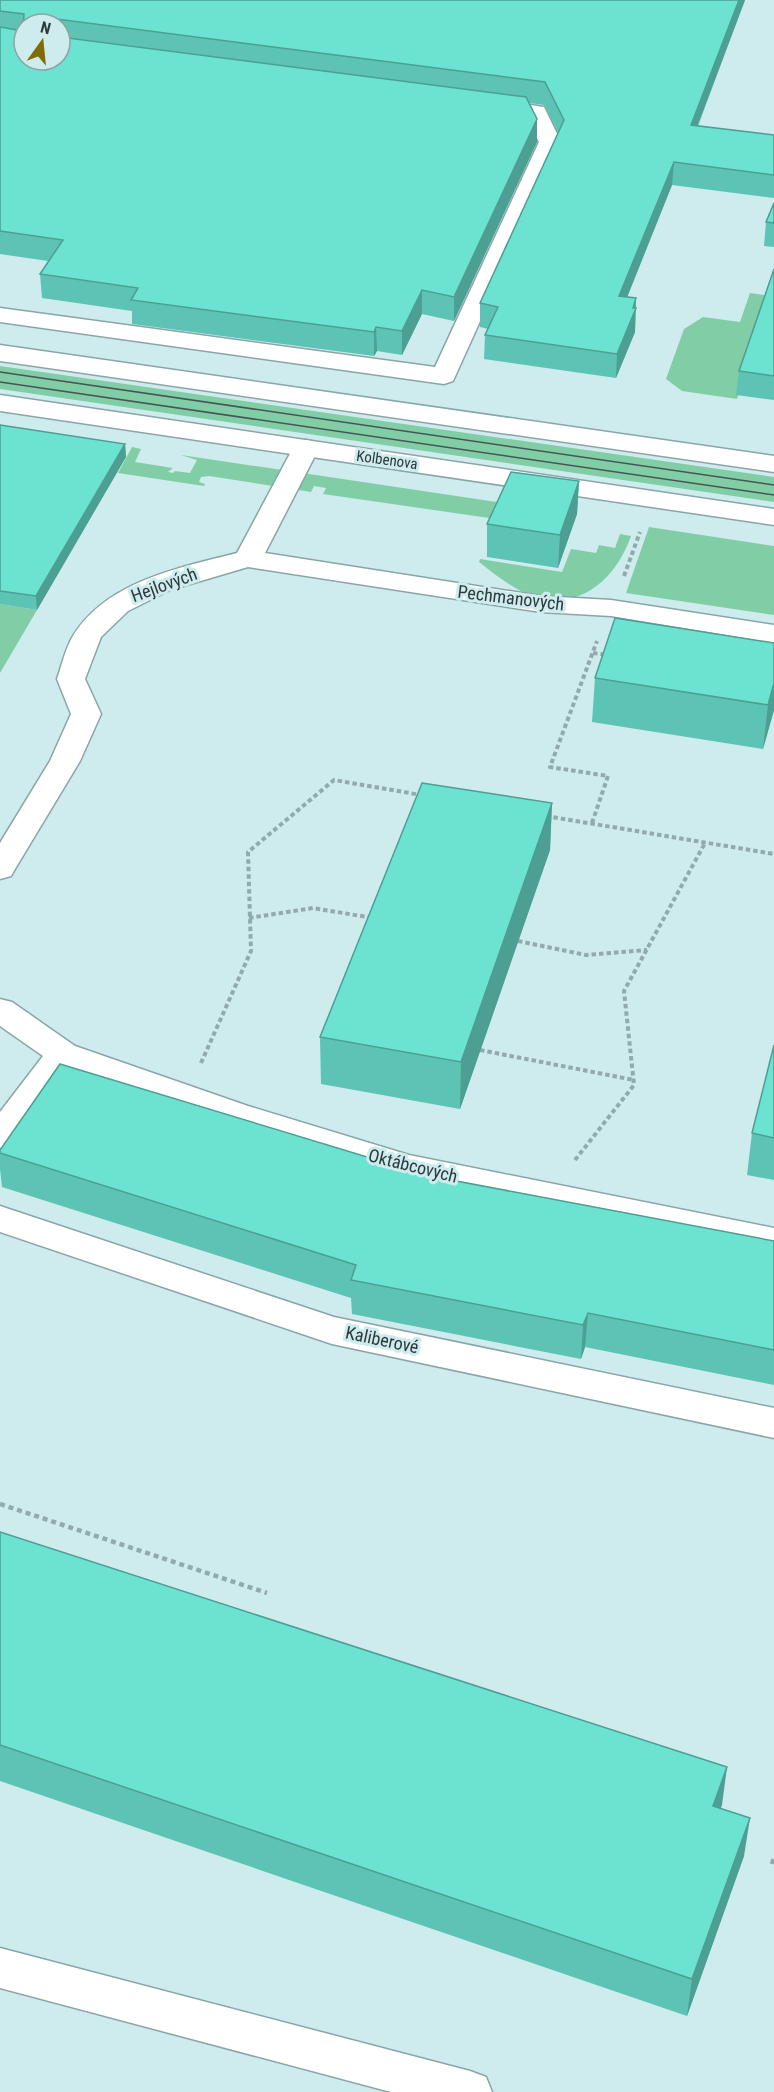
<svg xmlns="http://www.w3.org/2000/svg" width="774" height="2092" font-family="'Roboto Condensed',sans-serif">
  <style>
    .green { fill: #81cea6 }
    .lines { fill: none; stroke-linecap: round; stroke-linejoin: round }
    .minor-casing { stroke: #8aa5a7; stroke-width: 3 }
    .major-casing { stroke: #8aa5a7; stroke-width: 3 }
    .path-far1 { stroke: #93aaad; stroke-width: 4; stroke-dasharray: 4.5 3; stroke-linecap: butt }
    .path { stroke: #93aaad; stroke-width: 4.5; stroke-dasharray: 5 4; stroke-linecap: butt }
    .minor { fill: #fff; fill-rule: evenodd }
    .major { fill: #fff; fill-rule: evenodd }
    .tram { stroke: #475557; stroke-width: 1.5 }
    .wall { fill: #5dc3b4; fill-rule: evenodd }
    .shaded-wall { fill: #4c9f92 }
    .building { fill: #6ce3d1; stroke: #4c9f92; stroke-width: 1.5 }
    .labels { text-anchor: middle; stroke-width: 6; stroke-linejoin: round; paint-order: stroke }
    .far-street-label { font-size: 15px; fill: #2d393a; stroke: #ceebee }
    .street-label { font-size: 18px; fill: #2d393a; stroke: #ceebee }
  </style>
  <rect width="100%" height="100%" fill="#ceebee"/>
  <!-- green -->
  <g class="green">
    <path d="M750,293L771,296L737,399L682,391L666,379L684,329L703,317L740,322Z"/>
    <path d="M0,366L774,477V502L0,389Z"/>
    <path d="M132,447L141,449L135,462L173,468L168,472L173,473L175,471L190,473L197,460L181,455L510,504L503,520L323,494L326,488L314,486L311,492L209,476L201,477L199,482L205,484L204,486L118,473Z"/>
    <path d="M649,527L774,546V615L626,593Z"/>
    <path d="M620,534L631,536C615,582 575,615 525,593C508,585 493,573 479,562L480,559L562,572L571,549L596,553L599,545L615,548Z"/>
    <path d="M0,604L37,610L0,673Z"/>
  </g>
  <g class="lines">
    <!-- minor casing -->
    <g class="minor-casing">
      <g id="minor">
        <path d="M490,99L544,107L561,142L453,381L444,384L0,322V308L435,367L539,142L527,118L482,111L479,106L482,101Z"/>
        <path d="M306,440L315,442L319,448L265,553L541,596L611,600L774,625V643L611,616L541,612L248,567L170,590L128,611L101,637L85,679L101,714L80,761L15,869L11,876L0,879V843L50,761L71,714L57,679C62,665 65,649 73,636C107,581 179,568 237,553L293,448L297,442Z"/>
        <path d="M0,999L12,1002L75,1046L248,1106L409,1155L774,1228V1254L408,1179L224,1122L70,1069L12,1145L0,1148V1112L43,1056L0,1026Z"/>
        <path d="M0,1206L334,1317L774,1408V1438L332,1344L0,1232Z"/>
        <path d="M0,1948L470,2071L486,2077L492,2092H391L0,1988Z"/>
      </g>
    </g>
    <!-- major casing -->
    <g class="major-casing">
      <g id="major">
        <path d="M0,345L774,456V472L0,361Z"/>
        <path d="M0,395L774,509V525L0,411Z"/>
      </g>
    </g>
    <!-- path-far1 -->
    <g class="path-far1">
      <path d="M624,576L640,532"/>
      <path d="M593,653L607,655"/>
      <path d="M546,816L774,854"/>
      <path d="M592,823L608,776L550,767L597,641"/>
      <path d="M249,918L313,908L373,918"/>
      <path d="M518,941L586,955L647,950"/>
      <path d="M480,1050L634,1080"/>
      <path d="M201,1063L251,951L248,852L334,780L421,795"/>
      <path d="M575,1160L634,1085L624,991L705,843"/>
    </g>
    <!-- path -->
    <g class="path">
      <path d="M0,1504L267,1593"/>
      <path d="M772,1864L774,1857"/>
    </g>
    <!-- minor -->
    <use href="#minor" class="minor"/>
    <!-- major -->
    <use href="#major" class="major"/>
    <!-- tram -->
    <g class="tram">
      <path d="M0,372L774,485"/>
      <path d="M0,382L774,495"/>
    </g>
  </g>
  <!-- wall -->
  <g class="wall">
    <path d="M0,0H745L698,126L774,135V198L672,185L627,297L636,298L635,332L616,378L484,359L485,335L488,329L480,327V303L558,133L544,105L529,103L537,142L454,321L422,314L402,355L377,351L374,356L132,324V311L42,298L40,274L48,261L0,254ZM24,24H60V60Z"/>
    <path d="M774,203V247L764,246L766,222Z"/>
    <path d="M774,269V400L736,395L739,371Z"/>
    <path d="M0,425L125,444L126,457L37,610L0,604Z"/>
    <path d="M579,481L577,514L558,568L487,557V524Z"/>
    <path d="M774,643V710L763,749L592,722L595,678Z"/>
    <path d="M552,803L550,850L460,1109L321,1084L320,1037Z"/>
    <path d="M774,1045V1180L747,1175L752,1133Z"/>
    <path d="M0,1150L430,1176L774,1241V1385L585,1347L581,1359L352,1314L351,1298L2,1187L0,1169Z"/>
    <path d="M0,1532L727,1767L720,1808L744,1856L687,2016L0,1781Z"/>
  </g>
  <!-- shaded-wall -->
  <g class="shaded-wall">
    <path d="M739,0H745L689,148L691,125Z"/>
    <path d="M537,119V142L454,321V297Z"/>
    <path d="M674,162L672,185L618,320L619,296Z"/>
    <path d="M422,290V314L402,355V331Z"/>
    <path d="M636,298L635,332L616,378L617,354Z"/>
    <path d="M376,327L377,351L374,356V332Z"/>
    <path d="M125,444L126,457L37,610L36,596Z"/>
    <path d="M579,481L577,514L558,568L560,535Z"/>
    <path d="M774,683V710L763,749L768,705Z"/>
    <path d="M552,803L550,850L460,1109L461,1062Z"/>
    <path d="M588,1313L585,1347L581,1359L583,1325Z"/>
    <path d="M727,1767L722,1805L708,1843L713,1806Z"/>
    <path d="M750,1818L744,1856L687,2016L692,1979Z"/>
  </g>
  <!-- building -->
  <g class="building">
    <path d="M0,0H739L691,125L774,135V175L674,162L619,296L636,298L633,308H636L617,354L485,335L498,307L480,303L564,120L545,82L57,19V24H24V60H60V37L526,97L537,119L454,297L422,290L402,331L376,327L374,332L131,300L138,288L40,274L63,240L0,231V27L23,31L24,14L0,11Z"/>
    <path d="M774,203V223L766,222Z"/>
    <path d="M774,269V376L739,371Z"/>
    <path d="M0,425L125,444L36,596L0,591Z"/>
    <path d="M511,472L579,481L560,535L487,524Z"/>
    <path d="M615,618L774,643V683L768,705L595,678Z"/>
    <path d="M422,783L552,803L461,1062L320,1037Z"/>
    <path d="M774,1045V1138L752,1133Z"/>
    <path d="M60,1064L430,1176L774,1241V1350L588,1313L583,1325L351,1280L356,1265L0,1153V1150Z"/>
    <path d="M0,1532L727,1767L713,1806L750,1818L692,1979L0,1745Z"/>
  </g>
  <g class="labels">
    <!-- far-street labels -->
    <g class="far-street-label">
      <text transform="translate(387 460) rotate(8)" y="5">Kolbenova</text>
    </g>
    <!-- street labels -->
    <g class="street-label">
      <text transform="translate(164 585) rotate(-20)" y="6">Hejlových</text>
      <text transform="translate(511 598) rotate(7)" y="6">Pechmanových</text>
      <text transform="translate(413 1166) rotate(14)" y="6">Oktábcových</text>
      <text transform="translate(382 1340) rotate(12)" y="6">Kaliberové</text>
    </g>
  </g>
  <!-- north arrow -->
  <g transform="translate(42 42) rotate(15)"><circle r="28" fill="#ceebee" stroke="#8ea4a6" stroke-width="1.5"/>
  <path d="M0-4.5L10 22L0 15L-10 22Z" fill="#816b05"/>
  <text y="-9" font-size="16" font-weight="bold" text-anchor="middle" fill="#2d393a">N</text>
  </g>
</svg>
